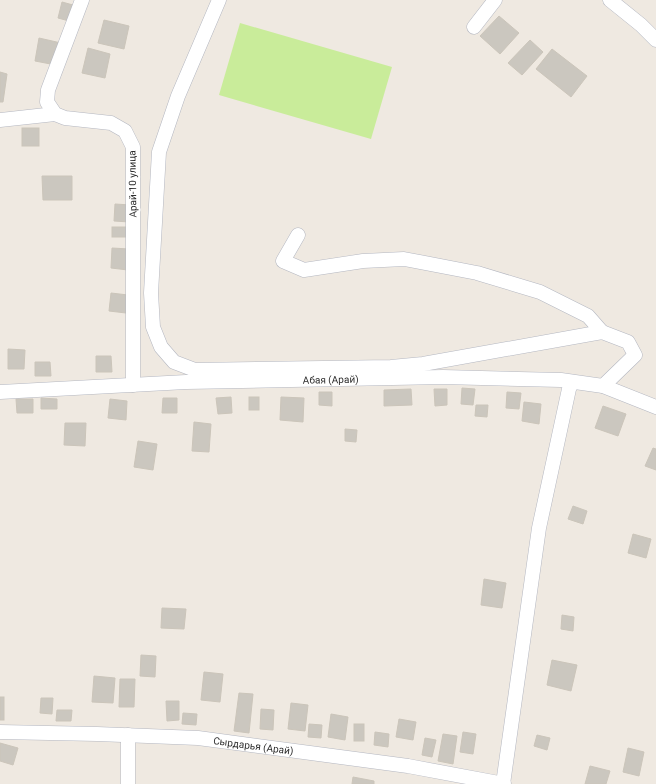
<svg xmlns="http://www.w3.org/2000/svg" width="656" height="784" font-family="Roboto,sans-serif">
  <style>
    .pitch { fill: #c9ec9a }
    .building { fill: #cbc7bf; stroke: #cbc5ba }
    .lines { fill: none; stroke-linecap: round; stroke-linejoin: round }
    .minor-casing { stroke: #b4b7c1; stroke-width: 15 }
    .minor { stroke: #fff; stroke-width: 14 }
    .labels { text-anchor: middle; stroke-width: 4; stroke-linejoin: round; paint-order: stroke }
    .street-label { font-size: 10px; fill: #2e2e2e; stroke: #fff }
  </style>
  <rect width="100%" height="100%" fill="#efe9e1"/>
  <!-- pitch -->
  <path class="pitch" d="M240,23L392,67L371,139L219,95Z"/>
  <!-- building -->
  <g class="building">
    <path d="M62,2L73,5L69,21L58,18Z"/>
    <path d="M499,16L519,33L500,54L480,36Z"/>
    <path d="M104,20L129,26L124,49L98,43Z"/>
    <path d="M39,38L61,43L56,65L35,61Z"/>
    <path d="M530,40L543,52L522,75L508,63Z"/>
    <path d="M88,48L110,54L105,78L82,73Z"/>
    <path d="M552,49L587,76L571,97L536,69Z"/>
    <path d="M0,72L7,74L3,102H0Z"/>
    <rect x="22" y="128" width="17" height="18"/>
    <path d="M42,176H72V200H43Z"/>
    <path d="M115,204L131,205L130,222L114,221Z"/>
    <rect x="112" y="227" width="21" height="10"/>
    <path d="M112,248L129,249L128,270L111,268Z"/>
    <path d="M111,293L128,295L126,313L109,311Z"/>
    <path d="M8,349L25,350L24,369H8Z"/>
    <path d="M96,356H111L112,372H96Z"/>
    <path d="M35,362H50L51,376H35Z"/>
    <path d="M462,388L475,389L473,405L461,404Z"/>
    <path d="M411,389L412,405L384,406V390Z"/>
    <path d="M434,389H447V405L435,406Z"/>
    <path d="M319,392H332V406L319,405Z"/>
    <path d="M507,392L521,393L519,409L506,408Z"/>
    <path d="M231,397L232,413L218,414L216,398Z"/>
    <rect x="249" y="397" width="10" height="13"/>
    <path d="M281,397L304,398L303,422L280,420Z"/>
    <path d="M41,398L57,399V409H41Z"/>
    <path d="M163,398H177V413H162Z"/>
    <path d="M16,399H33V413H17Z"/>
    <path d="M110,399L127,401L126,420L108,418Z"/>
    <path d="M524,402L541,404L539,424L522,421Z"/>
    <path d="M476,405H488L487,417L475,416Z"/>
    <path d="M603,406L626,414L618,436L595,428Z"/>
    <path d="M194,422L211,424L209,452L192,451Z"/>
    <path d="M65,423H86L85,446L64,445Z"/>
    <path d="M345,429L357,430L356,442L345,441Z"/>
    <path d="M138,441L157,444L153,470L134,467Z"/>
    <path d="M653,448L656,449V470L645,466Z"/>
    <path d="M573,506L587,511L583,524L568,519Z"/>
    <path d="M633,534L651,539L646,558L628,553Z"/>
    <path d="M484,579L506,583L502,608L481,605Z"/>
    <path d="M162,608L186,609L184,629L161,628Z"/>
    <path d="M562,615L574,617L573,631L561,629Z"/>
    <path d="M141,655L156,656L155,677L140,676Z"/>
    <path d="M552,660L577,665L571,691L547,685Z"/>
    <path d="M204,672L223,674L220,702L201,700Z"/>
    <path d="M94,676L115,678L113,703L92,702Z"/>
    <path d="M120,679H135L134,707H119Z"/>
    <path d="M239,693L253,694L249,733L234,731Z"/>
    <rect x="0" y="697" width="4" height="23"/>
    <path d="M41,698H53L52,714L40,713Z"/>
    <path d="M166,701H179V720L167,721Z"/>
    <path d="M291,703L308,705L305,731L288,729Z"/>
    <path d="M261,709L274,710L273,730L260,729Z"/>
    <path d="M57,710H72L71,721H56Z"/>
    <path d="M183,713L197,714L196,725L182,724Z"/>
    <path d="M331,714L348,717L345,740L328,737Z"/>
    <path d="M399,719L416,722L413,740L396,737Z"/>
    <path d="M309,724L322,725L321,738L308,737Z"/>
    <rect x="354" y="724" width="10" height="17"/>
    <path d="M375,732L389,734L388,747L374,745Z"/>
    <path d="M463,732L476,734L473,754L460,752Z"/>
    <path d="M443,734L457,736L453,764L438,761Z"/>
    <path d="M537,735L550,738L547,750L534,746Z"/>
    <path d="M425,738L436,740L432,757L422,755Z"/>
    <path d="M0,743L18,748L13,765L0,761Z"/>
    <path d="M628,748L644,752L639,776L623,772Z"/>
    <path d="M590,766L610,771L606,784H585Z"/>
    <path d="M353,777L374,781V784H352Z"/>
  </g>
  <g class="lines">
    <!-- minor casing -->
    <g class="minor-casing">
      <g id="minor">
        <path d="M82,0L48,90L47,102L55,114L65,118L111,123L125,131L133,147V385"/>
        <path d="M219,0L178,96L159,152L151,293L153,327L161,347L174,362L195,370L391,367L423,364L602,332L628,342L635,355L603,386"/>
        <path d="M610,0L641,25L656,40"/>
        <path d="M474,27L495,0"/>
        <path d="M0,120L55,114"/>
        <path d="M298,235L283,261L304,270L363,261L404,259L477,273L540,292L588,316L602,332"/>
        <path id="s1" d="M0,392L186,382L443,377L561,380L603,386L656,407"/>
        <path id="s2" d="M0,732L97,734L198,738L408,766L504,784"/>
        <path d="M128,735V784"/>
        <path d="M503,784L539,528L569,389L572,382"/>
      </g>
    </g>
    <!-- minor -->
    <use href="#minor" class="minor"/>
  </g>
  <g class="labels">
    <!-- street labels -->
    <g class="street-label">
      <text transform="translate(132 184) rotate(-91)" y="4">Арай-10 улица</text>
      <text dy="4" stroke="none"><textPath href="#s1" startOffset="331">Абая (Арай)</textPath></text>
      <text dy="4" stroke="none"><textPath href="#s2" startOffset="254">Сырдарья (Арай)</textPath></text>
    </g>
  </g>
</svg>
